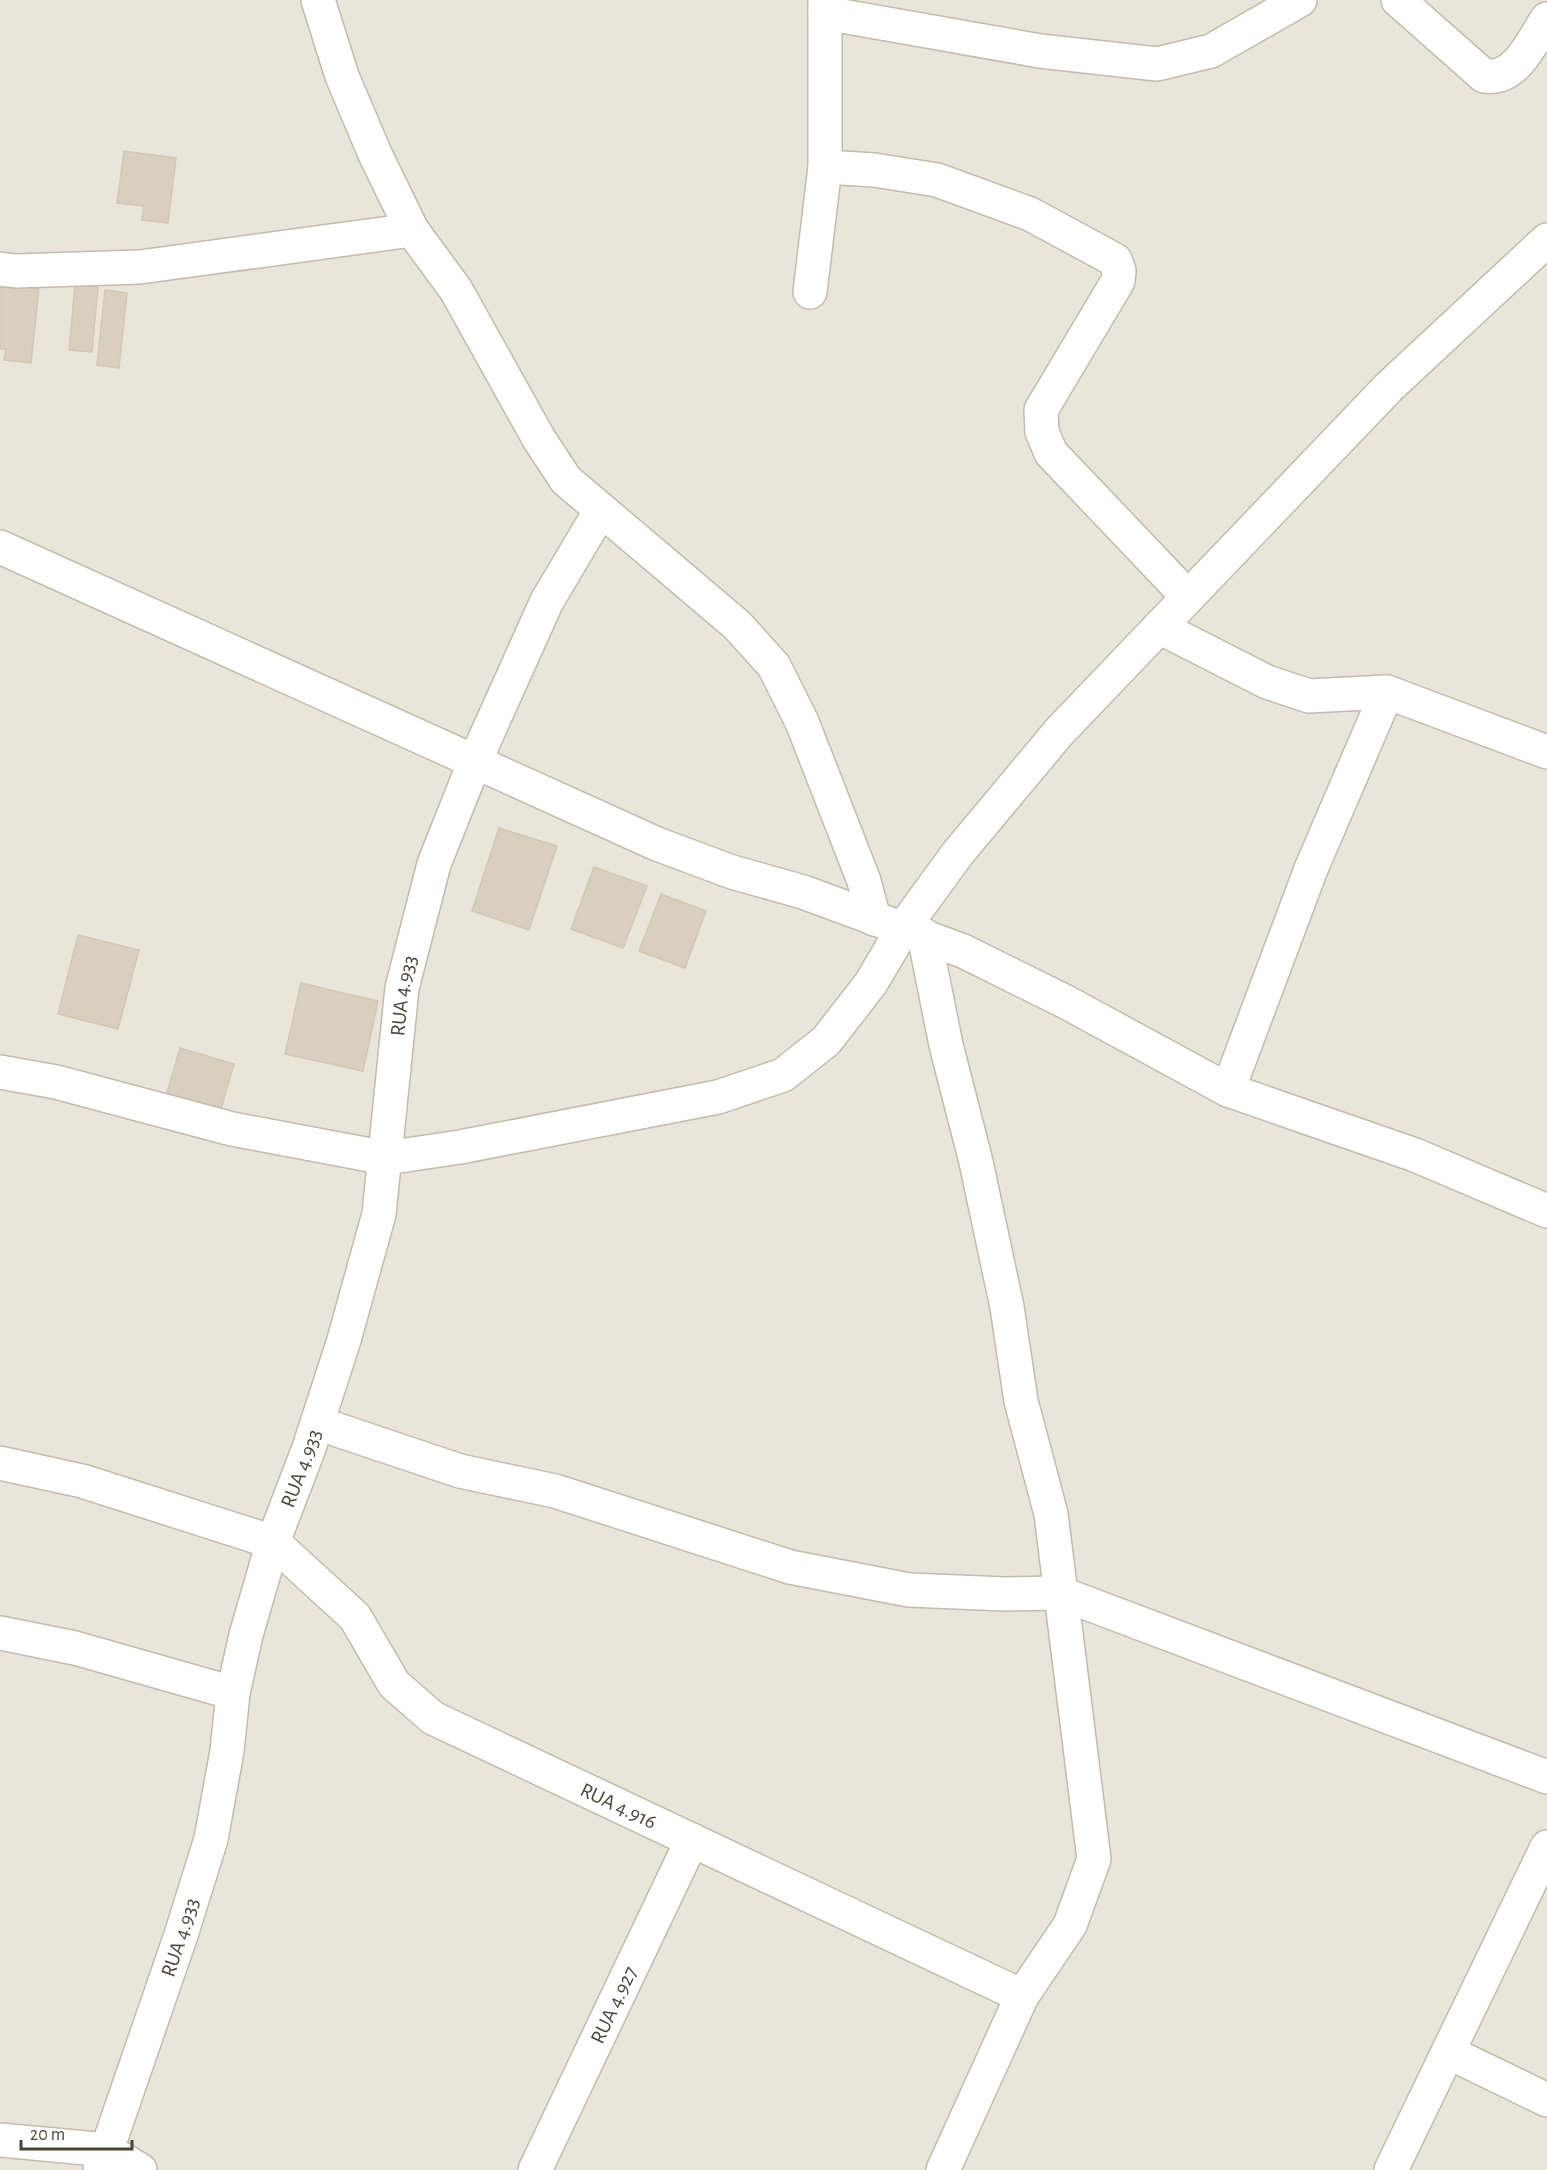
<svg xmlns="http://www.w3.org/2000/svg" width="1547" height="2170" font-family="'Alegreya Sans',sans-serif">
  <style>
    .residential { fill: #eae5da }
    .building { fill: #d8cfc1; stroke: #d3c7b4; stroke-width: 1.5 }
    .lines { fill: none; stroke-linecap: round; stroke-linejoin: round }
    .street-casing { stroke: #c2bbae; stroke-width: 36 }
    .street { stroke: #fff; stroke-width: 33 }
    .labels { text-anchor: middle; stroke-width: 6; stroke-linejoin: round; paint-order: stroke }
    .street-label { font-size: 21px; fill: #4b4439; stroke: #fff }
  </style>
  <rect width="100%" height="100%" fill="#f6f3ec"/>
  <!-- residential -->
  <rect class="residential" x="0" y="0" width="1547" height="2170"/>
  <!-- building -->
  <g class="building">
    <path d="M124,151L176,158L168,223L142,220L144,206L117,203Z"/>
    <path d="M0,285L39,289L31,363L4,360L6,349H0Z"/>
    <path d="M75,285L98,287L92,352L69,350Z"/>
    <path d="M105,290L127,293L119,368L97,365Z"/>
    <path d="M499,828L557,846L529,930L472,911Z"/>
    <path d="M594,867L647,886L623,948L571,929Z"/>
    <path d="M661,894L706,911L685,968L639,951Z"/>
    <path d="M78,935L139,950L118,1029L58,1014Z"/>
    <path d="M301,983L378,1001L363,1071L285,1054Z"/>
    <path d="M180,1048L234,1064L218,1119L164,1103Z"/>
  </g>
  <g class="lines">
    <!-- street casing -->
    <g class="street-casing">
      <g id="street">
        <path d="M318,0L342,76L375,154L412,230L456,290L539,439L566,480L737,625L774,666L802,722L864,881L874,919"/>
        <path d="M1398,0L1484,76C1516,81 1531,43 1547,19"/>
        <path d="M825,13L1040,51L1157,64L1211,51L1300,0"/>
        <path d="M825,167L874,170L937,180L1030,214L1115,260L1119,271L1118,281L1041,410L1042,432L1051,453L1188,597"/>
        <path d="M0,269L16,271L140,267L412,230"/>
        <path d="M810,292L825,167V0"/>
        <path d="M0,547L657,844L732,872L803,892L963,951L1066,1002L1228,1090L1415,1155L1547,1211"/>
        <path d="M1159,627L1267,682L1309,696L1387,692L1547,752"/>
        <path d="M924,935L946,1045L976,1162L1007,1307L1021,1401L1051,1514L1094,1859L1070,1925L1022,1996L943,2170"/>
        <path d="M0,1072L56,1082L232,1129L386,1158L460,1147L718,1097L783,1075L826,1041L871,983L904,927L958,853L1059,732L1389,387L1547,240"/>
        <path d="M1228,1090L1311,869L1387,692"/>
        <path d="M317,1423L460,1471L555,1491L790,1567L909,1590L1005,1594L1060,1593L1547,1777"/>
        <path id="s1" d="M0,1463L82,1481L273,1542L355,1617L394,1684L433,1718L1022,1996"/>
        <path d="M0,1633L75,1648L233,1693"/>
        <path d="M1448,2052L1547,2100"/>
        <path d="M0,2140L107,2150L140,2170"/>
        <path id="s2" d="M100,2170L181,1935L211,1839L227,1751L233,1693L246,1635L273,1542L309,1448L344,1340L379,1214L402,988L434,864L475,761L547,601L601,510"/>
        <path id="s3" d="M535,2170L692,1840"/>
        <path d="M1391,2170L1547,1847"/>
      </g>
    </g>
    <!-- street -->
    <use href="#street" class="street"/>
  </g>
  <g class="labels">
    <!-- street labels -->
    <g class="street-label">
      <text dy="7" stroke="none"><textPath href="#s2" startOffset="1218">RUA 4.933</textPath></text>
      <text dy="7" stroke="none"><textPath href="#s2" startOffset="732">RUA 4.933</textPath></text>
      <text dy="7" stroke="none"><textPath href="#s1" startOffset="730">RUA 4.916</textPath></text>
      <text dy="7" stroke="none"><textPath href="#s2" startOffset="246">RUA 4.933</textPath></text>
      <text dy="7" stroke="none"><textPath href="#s3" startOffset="183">RUA 4.927</textPath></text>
    </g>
  </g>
  <!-- scale -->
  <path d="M21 2140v9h111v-9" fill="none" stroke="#4b4439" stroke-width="3"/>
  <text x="30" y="2140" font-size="18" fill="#4b4439" stroke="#ffffff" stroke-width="4.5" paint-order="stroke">20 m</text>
</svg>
